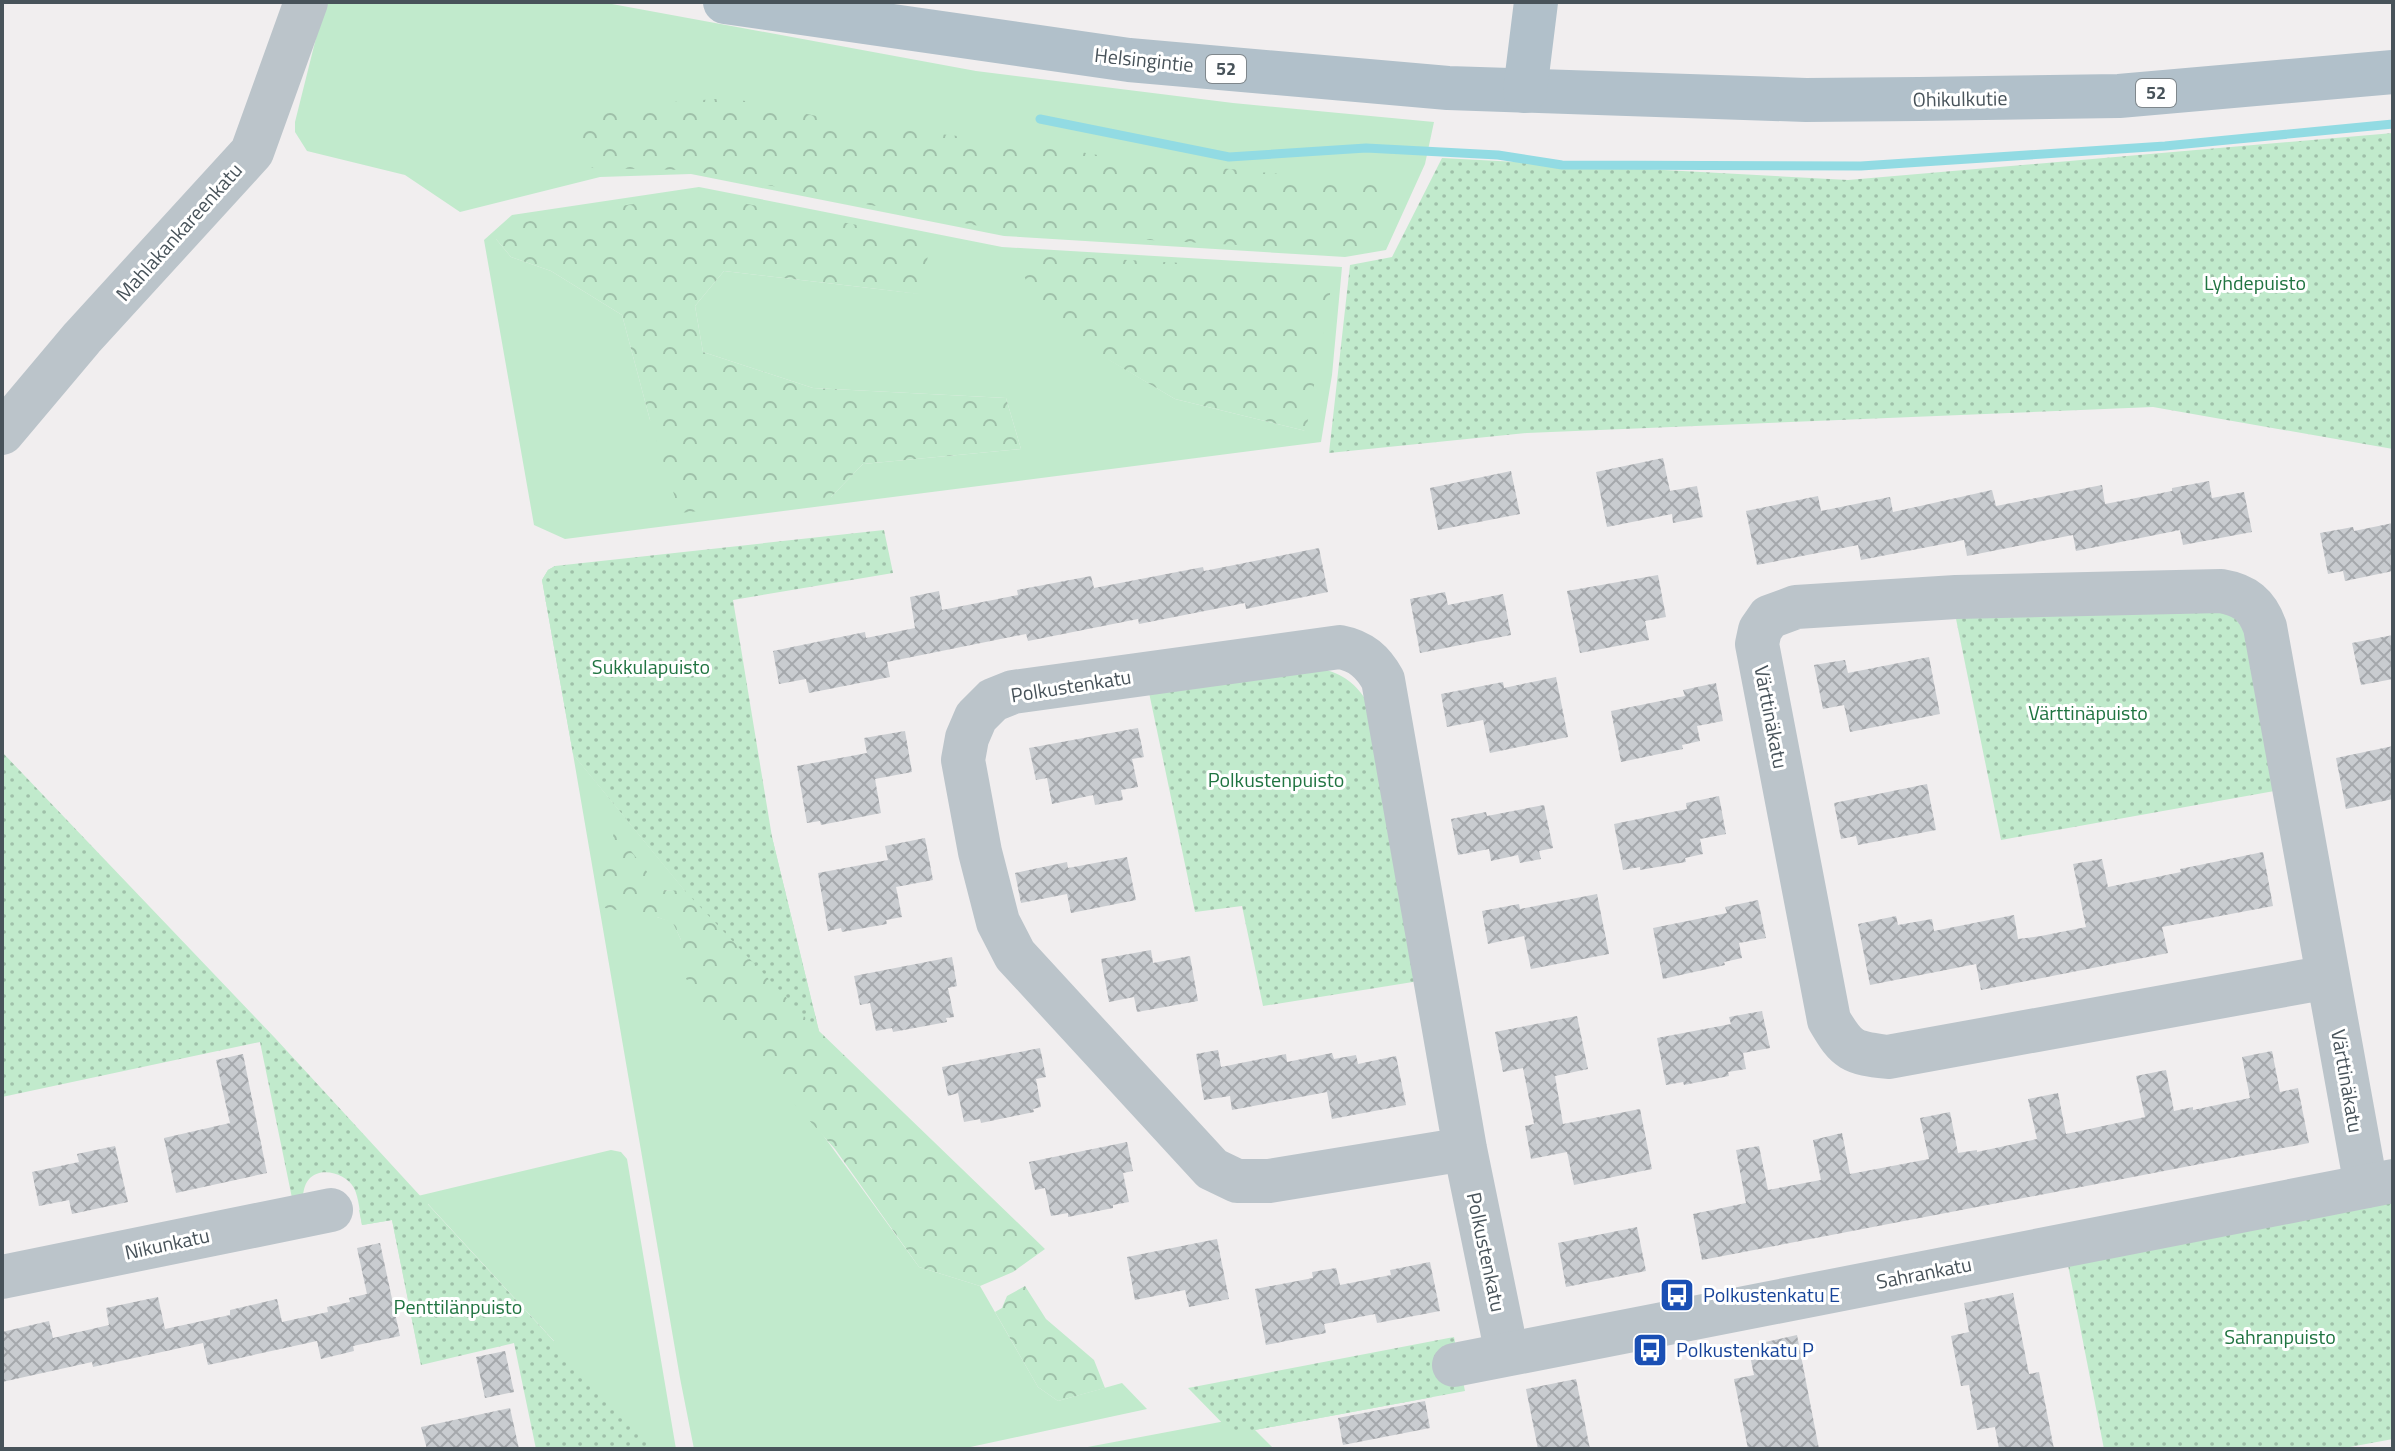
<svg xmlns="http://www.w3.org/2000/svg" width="2395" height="1451" font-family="'Titillium Web',sans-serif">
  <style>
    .grass { fill: #c1eacc; fill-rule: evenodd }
    .forest { fill: url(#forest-crowns) }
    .park { fill: url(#park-dots) }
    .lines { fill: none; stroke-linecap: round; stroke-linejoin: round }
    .stream { stroke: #92dbe3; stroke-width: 9 }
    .building { fill: url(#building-cross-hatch) }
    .minor { stroke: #bbc4ca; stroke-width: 44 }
    .major { stroke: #b1c0ca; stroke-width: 44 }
    .labels { text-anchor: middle; stroke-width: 6; stroke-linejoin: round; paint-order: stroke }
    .shield { fill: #fff; stroke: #7f878c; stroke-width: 2 }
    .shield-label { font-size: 18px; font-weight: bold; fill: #48535a }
    .street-label { font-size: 20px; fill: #48535a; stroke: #fff }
    .park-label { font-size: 20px; fill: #207441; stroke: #fff }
    .transit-label { font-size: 20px; fill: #164399; stroke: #fff; text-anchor: start }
  </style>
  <defs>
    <pattern id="forest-crowns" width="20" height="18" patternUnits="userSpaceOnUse" patternTransform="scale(2)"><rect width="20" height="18" fill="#c1eacc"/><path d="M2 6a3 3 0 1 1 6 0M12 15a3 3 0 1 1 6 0" fill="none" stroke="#9fc0a9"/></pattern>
    <pattern id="park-dots" width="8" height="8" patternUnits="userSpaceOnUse" patternTransform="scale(2)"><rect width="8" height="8" fill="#c1eacc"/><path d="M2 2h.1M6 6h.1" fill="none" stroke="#9fc0a9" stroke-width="1.8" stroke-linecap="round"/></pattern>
    <pattern id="building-cross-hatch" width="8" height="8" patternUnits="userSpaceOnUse" patternTransform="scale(2)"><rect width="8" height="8" fill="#c9ccd0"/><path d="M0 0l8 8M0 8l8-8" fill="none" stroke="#a5a8ac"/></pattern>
  </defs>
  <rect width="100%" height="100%" fill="#f1eeef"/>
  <!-- grass -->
  <g class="grass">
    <path d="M325,2H601L976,71L1233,103L1434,122L1425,164L1386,250L1345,257L1004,236L691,174L600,177L460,212L405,175L307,151L295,132V122Z"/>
    <path d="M699,187L1002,247L1342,267L1332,375L1321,442L565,539L534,525L484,240L512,215ZM496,239L921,294L724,271L695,306L703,352L813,388L1006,398L1021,449L863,464L831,497L650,420L622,315L551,271L511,257ZM1108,359L1306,431L1175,399Z"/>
    <path d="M573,754L686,892L661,890L657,917L673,922L681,940L919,1267L980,1286L1038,1387L1058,1401L1122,1383L1147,1409L961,1449H694L680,1378Z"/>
    <path d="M611,1150L621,1152L627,1159L676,1449H536L554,1341L428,1204L421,1365L392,1220L362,1225L359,1210Z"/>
    <path d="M1422,1384L1433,1397L1255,1430L1274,1449H1077Z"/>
  </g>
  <!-- forest -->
  <g class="forest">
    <path d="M731,98L859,125L1038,145L1110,157L1389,185L1402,205L1382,245L1343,251L1010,232L689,170L592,168L570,132L600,107Z"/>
    <path d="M694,194L931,239L921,294L724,271L695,306L703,352L813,388L1006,398L1021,449L863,464L831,497L680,513L650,420L622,315L551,271L511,257L496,239L518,223Z"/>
    <path d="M1016,254L1334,271L1306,431L1175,399L1041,320Z"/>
    <path d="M555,566L772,837L819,1031L1045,1249L1013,1272L980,1286L919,1267L835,1149L692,990L672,951L681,940L673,923L657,917L605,908L598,881L615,830L661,890L685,891L573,754L542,580L548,570Z"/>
    <path d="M1025,1286L1046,1319L1094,1360L1105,1388L1058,1401L1038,1387L995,1312L1002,1308L1007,1296Z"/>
  </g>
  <!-- park -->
  <g class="park">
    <path d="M2393,133V449L2153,407L1527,433L1329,453L1350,265L1392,257L1442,158L1848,180Z"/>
    <path d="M884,530L893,573L733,600L772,837L819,1032L686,892L573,754L542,580L548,570L555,566Z"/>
    <path d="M2211,604L2236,619L2249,637L2280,790L2001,840L1954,609Z"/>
    <path d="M1320,668C1345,675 1354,682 1369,704L1419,981L1263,1006L1242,906L1195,912L1147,683Z"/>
    <path d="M2,752L275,1038L653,1449H536L514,1343L421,1365L392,1220L362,1225C360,1214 359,1198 354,1188C347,1174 322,1166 310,1178C305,1183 304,1189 303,1195L292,1198L260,1042L2,1097Z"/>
    <path d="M2393,1202V1439L2339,1449H2104L2068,1265Z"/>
    <path d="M1454,1337L1465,1391L1233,1434L1188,1388Z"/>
  </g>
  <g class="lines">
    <!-- stream -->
    <path class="stream" d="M1040,119L1229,157L1366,148L1498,155L1562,165L1861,166L2165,146L2393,124"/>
  </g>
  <!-- building -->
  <g class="building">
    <path d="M1663,458L1670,491L1697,486L1703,517L1673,523L1672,514L1607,527L1596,472Z"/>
    <path d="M1511,471L1520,514L1438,530L1430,488Z"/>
    <path d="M2209,481L2212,498L2244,492L2252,532L2183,545L2180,530L2076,551L2073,535L1967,556L1964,540L1861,560L1858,545L1757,565L1746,511L1818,496L1821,511L1890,497L1893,512L1992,490L1996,506L2102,485L2105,504L2172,491V488Z"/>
    <path d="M2393,523V571L2345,581L2343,571L2328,574L2320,533L2353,527L2354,531Z"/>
    <path d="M1319,548L1328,592L1246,609L1245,603L1139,624L1138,619L1028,641L1026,634L887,662L890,677L809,693L806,679L779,684L773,651L865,632L866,638L915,628L910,597L939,591L942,610L1018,595L1017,590L1091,576L1094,588L1203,567L1204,571Z"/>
    <path d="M1658,575L1666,617L1645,621L1649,640L1580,653L1567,591Z"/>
    <path d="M1445,592L1448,605L1503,594L1511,635L1420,653L1410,599Z"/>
    <path d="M2393,635V679L2361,685L2352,643Z"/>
    <path d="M1929,657L1940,714L1850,732L1844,705L1823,709L1814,665L1845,660L1848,673Z"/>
    <path d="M1556,677L1568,737L1490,753L1483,720L1447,727L1441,694L1503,682L1504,688Z"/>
    <path d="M1716,683L1723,721L1697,726L1700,741L1682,745L1683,749L1621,762L1611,711L1685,696L1683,690Z"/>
    <path d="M1138,728L1144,757L1132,759L1138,787L1121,790L1123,800L1095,805L1093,795L1052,804L1047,778L1036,780L1029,748Z"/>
    <path d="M905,731L912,772L875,779L881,813L821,825L820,821L807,823L797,766L867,753L864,738Z"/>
    <path d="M2393,746V799L2346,809L2336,758Z"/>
    <path d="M1927,784L1936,830L1858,845L1856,836L1841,839L1834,803Z"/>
    <path d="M1719,796L1726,834L1700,839L1703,854L1685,858L1686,862L1640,870V867L1623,870L1614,824L1687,809L1686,803Z"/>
    <path d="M1544,805L1553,848L1539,851L1541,859L1520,863L1518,855L1491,861L1489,849L1458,855L1451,819L1486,812L1487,816Z"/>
    <path d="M925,838L933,880L896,887L902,917L886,920L887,924L842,932L841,928L828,931L818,873L888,860L885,846Z"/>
    <path d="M2263,852L2273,906L2162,927L2168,953L1981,990L1976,964L1870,985L1858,924L1896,916L1898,925L1932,919L1934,931L2014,915L2018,939L2041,936L2086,927L2073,864L2102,859L2108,887L2181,872L2180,869Z"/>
    <path d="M1127,857L1136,900L1071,913L1067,894L1021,903L1015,873L1067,862L1068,868Z"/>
    <path d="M1597,894L1609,954L1531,969L1524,936L1488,944L1482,911L1519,904L1520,909Z"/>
    <path d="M1758,900L1766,938L1739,943L1742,958L1724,962L1725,965L1663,979L1653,928L1727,913L1725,907Z"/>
    <path d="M1151,950L1153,963L1190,956L1198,1001L1137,1012L1134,997L1109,1002L1101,959Z"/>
    <path d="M952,957L957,986L948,988L954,1017L946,1018L947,1022L893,1032L892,1028L876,1031L870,1003L860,1005L854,976Z"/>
    <path d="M1762,1011L1770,1048L1743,1053L1746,1069L1728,1072L1729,1076L1684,1085L1683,1082L1666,1085L1657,1038L1731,1024L1729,1017Z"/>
    <path d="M1577,1016L1588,1069L1555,1076L1563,1124L1640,1109L1652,1169L1574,1185L1567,1152L1531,1159L1525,1126L1534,1124L1523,1068L1503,1072L1495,1032Z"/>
    <path d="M1040,1048L1046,1077L1036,1079L1041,1107L1033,1109L1034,1112L981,1123L980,1119L964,1122L958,1093L948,1096L942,1067Z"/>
    <path d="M1218,1050L1221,1067L1286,1054L1287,1062L1332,1053L1334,1059L1356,1055L1358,1064L1396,1056L1406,1105L1332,1119L1327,1092L1232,1110L1230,1096L1204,1100L1196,1054Z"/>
    <path d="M2272,1051L2280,1092L2298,1088L2309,1143L1702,1260L1693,1214L1746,1203L1736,1150L1759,1146L1768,1190L1821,1180L1813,1140L1842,1133L1850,1174L1929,1159L1920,1118L1950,1112L1958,1153L1977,1150V1152L2037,1139L2028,1099L2058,1093L2066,1134L2145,1117L2136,1076L2166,1070L2174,1111L2193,1107V1110L2250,1098L2242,1057Z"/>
    <path d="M243,1054L267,1173L176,1193L164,1138L230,1123L216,1060Z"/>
    <path d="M1127,1142L1133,1171L1123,1173L1129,1202L1113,1205V1208L1068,1217V1213L1051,1216L1045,1188L1035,1190L1029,1162Z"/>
    <path d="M115,1146L128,1202L72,1214L69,1200L39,1206L32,1172L79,1162L77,1154Z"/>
    <path d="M1637,1227L1646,1271L1566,1287L1558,1243Z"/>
    <path d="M1217,1239L1229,1299L1189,1307L1185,1290L1135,1300L1127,1257Z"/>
    <path d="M380,1243L400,1336L353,1346L354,1351L321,1359L317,1341L208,1365L203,1343L93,1367L92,1362L2,1382V1332L49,1321L53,1338L109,1325L106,1308L158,1297L165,1329L230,1315V1310L277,1299L282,1322L328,1312L327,1307L350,1302L349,1298L367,1294L357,1248Z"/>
    <path d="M1430,1262L1440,1311L1377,1323L1375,1314L1324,1324L1326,1333L1266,1345L1255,1289L1313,1278L1312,1272L1336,1268L1340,1285L1391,1275L1390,1270Z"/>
    <path d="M2013,1293L2029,1374L2039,1372L2054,1449H1999L1995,1427L1977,1430L1969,1385L1961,1386L1951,1336L1969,1332L1964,1303Z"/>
    <path d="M1797,1335L1819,1449H1748L1734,1379L1754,1375L1748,1346Z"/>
    <path d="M505,1351L514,1392L485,1398L476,1357Z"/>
    <path d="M1576,1379L1590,1449H1538L1526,1389Z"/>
    <path d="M1425,1401L1430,1428L1343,1445L1338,1418Z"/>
    <path d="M510,1408L519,1449H427L421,1427Z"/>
  </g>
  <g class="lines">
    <!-- minor -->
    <g class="minor">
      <path d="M2,433L82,338L252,152L306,2"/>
      <path d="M2328,977L1888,1057C1852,1053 1847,1051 1829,1020L1757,644L1760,630L1769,617L1796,607L1956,597L2221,591C2245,595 2257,605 2265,627L2366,1186"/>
      <path d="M1465,1149L1269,1181H1237L1212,1169L1015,955L998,922L980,852L963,760L967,738L976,717L993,700L1013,692L1340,647C1361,651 1373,662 1383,680L1465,1149L1507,1354"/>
      <path d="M2,1277L331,1210"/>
      <path d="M1454,1365L2393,1181"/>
    </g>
    <!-- major -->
    <g class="major">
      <path d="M725,2L1129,60L1448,88L1806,100L1919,99L2119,96L2393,72"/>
      <path d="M1525,91L1536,2"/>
    </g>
  </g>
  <!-- icons -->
  <defs>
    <g id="bus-square" transform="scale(1.8)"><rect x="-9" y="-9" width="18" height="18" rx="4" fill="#1a4fb4" stroke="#fff"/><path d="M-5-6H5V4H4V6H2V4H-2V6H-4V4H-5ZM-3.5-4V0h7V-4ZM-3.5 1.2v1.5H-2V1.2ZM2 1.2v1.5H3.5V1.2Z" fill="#fff"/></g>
  </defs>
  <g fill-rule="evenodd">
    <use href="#bus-square" x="1677" y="1295"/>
    <use href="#bus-square" x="1650" y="1350"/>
  </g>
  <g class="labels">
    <!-- shield labels -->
    <g class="shield">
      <rect x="1206" y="55" width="40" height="28" rx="6"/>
      <rect x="2136" y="79" width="40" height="28" rx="6"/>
    </g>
    <g class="shield-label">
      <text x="1226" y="75">52</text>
      <text x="2156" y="99">52</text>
    </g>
    <!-- street labels -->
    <g class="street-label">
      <text transform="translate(1144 60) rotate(6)" y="7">Helsingintie</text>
      <text transform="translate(1960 99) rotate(-1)" y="7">Ohikulkutie</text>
      <text transform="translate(179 232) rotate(-48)" y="7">Mahlakankareenkatu</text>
      <text transform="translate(1071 686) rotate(-9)" y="7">Polkustenkatu</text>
      <text transform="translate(1771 717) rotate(79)" y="7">Värttinäkatu</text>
      <text transform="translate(2347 1081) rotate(80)" y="7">Värttinäkatu</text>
      <text transform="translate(167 1244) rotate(-12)" y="7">Nikunkatu</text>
      <text transform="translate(1486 1252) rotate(78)" y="7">Polkustenkatu</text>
      <text transform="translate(1924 1273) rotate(-11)" y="7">Sahrankatu</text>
    </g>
    <!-- park labels -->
    <g class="park-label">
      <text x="2255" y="290">Lyhdepuisto</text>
      <text x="651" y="674">Sukkulapuisto</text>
      <text x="2088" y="720">Värttinäpuisto</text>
      <text x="1276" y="787">Polkustenpuisto</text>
      <text x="458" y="1314">Penttilänpuisto</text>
      <text x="2280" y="1344">Sahranpuisto</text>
    </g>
    <!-- transit labels -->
    <g class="transit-label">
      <text x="1703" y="1302">Polkustenkatu E</text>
      <text x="1676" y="1357">Polkustenkatu P</text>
    </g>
  </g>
  <!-- border -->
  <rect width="2395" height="1451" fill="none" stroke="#48535a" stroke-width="8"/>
</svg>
